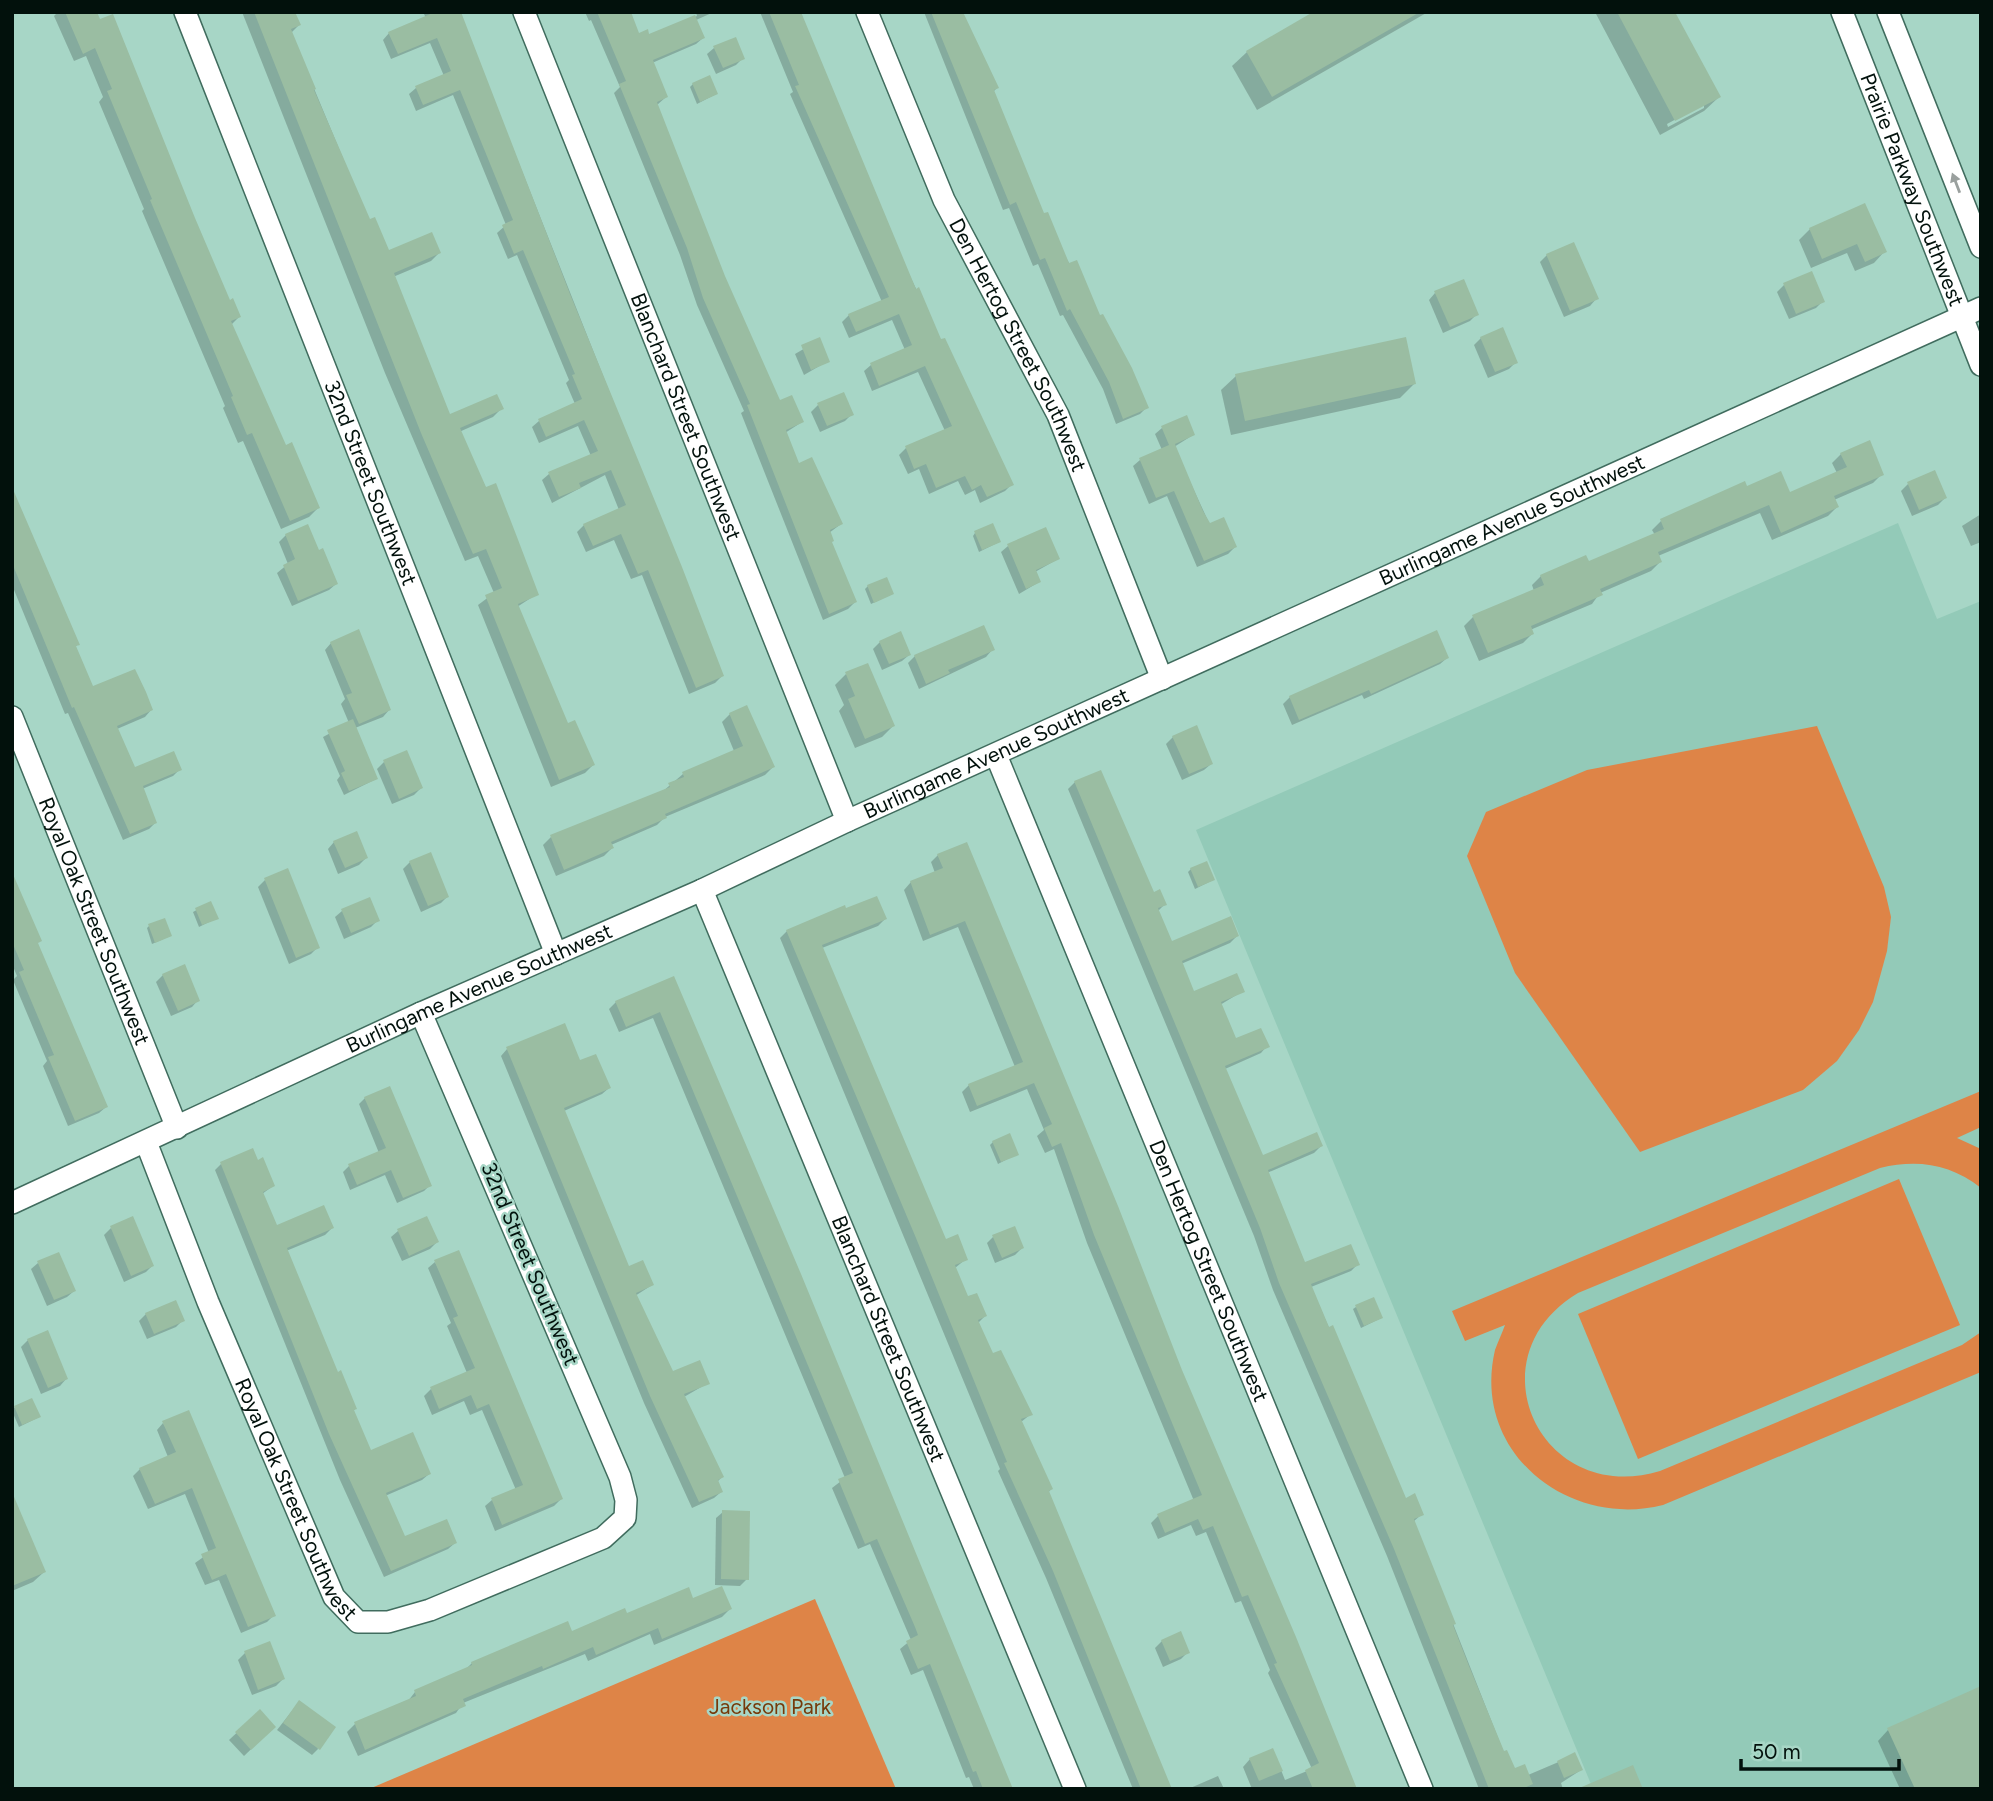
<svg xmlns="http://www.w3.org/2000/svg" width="1993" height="1801" font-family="Figtree,sans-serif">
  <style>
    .built { fill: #93cab8 }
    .green { fill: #de8447 }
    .shadow { fill: #0003; fill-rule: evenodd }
    .building { fill: #9abda2 }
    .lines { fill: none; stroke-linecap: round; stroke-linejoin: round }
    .minor-casing { stroke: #406c5e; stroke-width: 24 }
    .minor { stroke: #fff; stroke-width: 21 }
    .oneway { fill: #9aa09e }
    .labels { text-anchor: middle; stroke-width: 5; stroke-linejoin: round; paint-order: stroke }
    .street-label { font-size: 21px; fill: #02110c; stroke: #a7d6c6 }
    .park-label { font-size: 21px; fill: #763a0a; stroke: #a7d6c6 }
  </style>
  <rect width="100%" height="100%" fill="#a7d6c6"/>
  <!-- built -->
  <path class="built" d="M1898,523L1937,619L1981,601V1789H1593L1196,830Z"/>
  <!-- green -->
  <g class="green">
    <path d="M1817,726L1884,887L1891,917L1887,951L1873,1002L1859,1030L1837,1061L1803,1090L1640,1152L1515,973L1467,856L1486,812L1587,770Z"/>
    <path d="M1981,1091V1127L1957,1138L1981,1149V1188C1950,1164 1918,1159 1880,1168L1578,1293C1471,1357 1540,1507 1660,1471L1962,1345L1981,1332V1372L1663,1505C1568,1529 1471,1452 1495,1350C1498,1342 1502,1333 1505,1325L1465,1341L1452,1311Z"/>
    <path d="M1899,1179L1960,1325L1638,1459L1578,1314Z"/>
    <path d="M815,1599L896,1789H369Z"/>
  </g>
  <!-- shadow -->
  <g class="shadow">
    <path d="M58,12H95L229,302L239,317L231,325L285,447L318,508L309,517L281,529L243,441L238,443L223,408L225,406L142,211L144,209L99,102L103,97L86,56L74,61L54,16Z"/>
    <path d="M242,12H294L299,25L291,33L369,221L389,253H439L431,261L393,277L450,416L501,409L493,417L459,432L537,594L517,607L567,725L593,765L585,773L551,787L478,605L494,593L478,556L465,561L385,373Z"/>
    <path d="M423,12H459L722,676L715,683L689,694L642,575L631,579L614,540L586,552L577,532L584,525L619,510L605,475L552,503L542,480L549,474L591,456L578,426L539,443L532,427L539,421L575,404L566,383L569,380L517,255L508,259L497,233L506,225L453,95L416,111L409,94L416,88L444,76L430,43L391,59L383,40L389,33L426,18Z"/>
    <path d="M585,12H622L639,35L648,36L697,16L696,12H714L696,20L703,38L696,44L652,63L666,97L657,105L724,277L779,403L802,422L785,433L798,465L841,524L829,533L830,543L855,602L848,609L823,620L741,413L744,411L697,305L680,255L614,93L620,87L591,20L589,21Z"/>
    <path d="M760,12H798L891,237L1011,485L1005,491L980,503L975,490L965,495L958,481L929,494L919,469L908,474L899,455L906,448L945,431L918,372L872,391L864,371L871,365L905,350L892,320L849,338L842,322L849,315L882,302L790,94L793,92Z"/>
    <path d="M924,12H961L997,88L993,92L1043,215L1147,407L1140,414L1116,424L1103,389L1063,315L1060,316L1038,264L1033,266L1009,208L1003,210Z"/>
    <path d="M1317,12H1428L1257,110L1232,66L1247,52Z"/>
    <path d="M1595,12H1673L1719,97L1704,111L1660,135ZM1704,104V108L1668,127L1667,124Z"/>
    <path d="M714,48L743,58L736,65L716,74L707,54Z"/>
    <path d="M693,84L716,94L697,104L690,87Z"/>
    <path d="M1810,229L1884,252L1874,263L1855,271L1847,253L1811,268L1799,240Z"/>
    <path d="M1547,255L1596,299L1590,306L1564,317L1540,262Z"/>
    <path d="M1811,273L1823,301L1816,308L1789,319L1777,292L1784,285Z"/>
    <path d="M1435,293L1477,314L1470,321L1443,333L1429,300Z"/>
    <path d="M1481,338L1516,362L1509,369L1488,378L1474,345Z"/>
    <path d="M819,340L828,361L804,375L795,354Z"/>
    <path d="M1236,376L1414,384L1400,398L1231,435L1221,390Z"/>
    <path d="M818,405L852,414L845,421L820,432L811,412Z"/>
    <path d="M1162,428L1193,435L1174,447L1210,525L1235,547L1228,554L1197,567L1167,496L1149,504L1133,466L1140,460L1162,450L1155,434Z"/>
    <path d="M1841,454L1882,474L1873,483L1834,500L1837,507L1828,516L1772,540L1760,513L1658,556L1660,562L1651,571L1600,593L1592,604L1530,630L1532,634L1523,643L1479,661L1464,626L1473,617L1534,591L1532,585L1541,576L1588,564L1655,535L1652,530L1661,521L1746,489L1789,494L1837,473L1832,463Z"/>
    <path d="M1908,484L1945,498L1938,505L1912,516L1901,491Z"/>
    <path d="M12,489L78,644L75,647L92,689L151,710L145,717L117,729L134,769H180L173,776L142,789L155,823L149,829L123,840L68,713L65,714L12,585Z"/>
    <path d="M1981,514V542L1971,546L1962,526Z"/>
    <path d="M975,533L999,542L979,552L973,536Z"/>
    <path d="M286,535L336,584L329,590L292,606L277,573L288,564L279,542Z"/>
    <path d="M1008,546L1058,559L1035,572L1039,582L1019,594L1001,552Z"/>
    <path d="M868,586L892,594L871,604L865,589Z"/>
    <path d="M880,642L909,655L902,661L882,670L873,649Z"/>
    <path d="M331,643L389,710L383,717L355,728L376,779L344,795L337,780L340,776L323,737L349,723L341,704L345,699L325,650Z"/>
    <path d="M992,650L986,657L919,689L908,663L915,656Z"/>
    <path d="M1447,658L1440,664L1364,699L1362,695L1292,725L1283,704L1290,697Z"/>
    <path d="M846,674L893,726L882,737L855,748L839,711L844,705L835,685Z"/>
    <path d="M730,714L773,767L765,775L665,817L657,825L611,845L612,848L604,856L556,876L543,845L551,837L662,792L683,774L734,751L722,722Z"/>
    <path d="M1173,737L1211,764L1204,770L1182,780L1166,744Z"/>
    <path d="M384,762L421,788L414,795L392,804L377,769Z"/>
    <path d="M1075,782L1153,894L1165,904L1158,911L1171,943L1237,936L1230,943L1181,964L1194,994L1243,991L1220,1005L1235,1041L1267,1046L1261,1053L1225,1069L1262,1157L1321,1146L1314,1153L1267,1173L1305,1264H1358L1351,1271L1311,1287L1405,1500L1422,1514L1413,1522L1415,1527L1504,1753L1514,1771L1528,1775L1575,1755L1581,1770L1561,1783L1563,1789H1479L1387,1556L1273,1290L1254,1236L1068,789Z"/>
    <path d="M334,842L366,858L359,865L338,874L328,849Z"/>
    <path d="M938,855L1181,1371L1355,1789H1252L1243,1767L1250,1759L1273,1750L1285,1780L1312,1769L1268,1673L1270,1670L1241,1601L1235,1603L1206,1532L1196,1536L1191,1525L1158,1539L1151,1523L1158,1516L1194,1501L1087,1243L1054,1149L1045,1153L1037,1136L1044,1130L1027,1089L970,1112L962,1092L969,1085L1015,1067L958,927L923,941L904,890L911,882L935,873L931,862Z"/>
    <path d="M410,862L447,897L441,903L421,912L403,869Z"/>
    <path d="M1191,869L1213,880L1195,889L1188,872Z"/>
    <path d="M12,875L37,944L106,1107L99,1113L68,1126L43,1066L47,1061L13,980L17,976L12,964Z"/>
    <path d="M265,880L318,947L311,954L289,964L258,887Z"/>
    <path d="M369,899L378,920L371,927L344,939L335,917L342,911Z"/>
    <path d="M210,903L217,918L199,927L193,912Z"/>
    <path d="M846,911L885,919L878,926L822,948L945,1241L966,1259L955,1268L967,1299L985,1316L978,1323L992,1356L1031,1414L1021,1422L1051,1489L1048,1493L1170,1789H1133L1046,1578L998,1471L1000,1469L780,938L787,931Z"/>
    <path d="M149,926L170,936L152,944L147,928Z"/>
    <path d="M163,975L198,1000L192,1007L171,1016L156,982Z"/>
    <path d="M673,978L1012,1789H974L969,1777L966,1778L923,1670L911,1675L900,1649L911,1640L870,1544L858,1549L832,1488L845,1478L653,1018L619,1032L609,1009L616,1002Z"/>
    <path d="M507,1049L580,1063L609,1088L602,1094L564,1111L628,1268L652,1285L635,1296L672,1374L708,1383L684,1397L722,1477L717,1482L721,1492L714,1498L692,1508L644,1403L501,1056Z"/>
    <path d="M365,1098L430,1185L424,1191L397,1203L385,1175L350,1190L343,1172L349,1166L379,1153L359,1104Z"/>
    <path d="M993,1142L1017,1154L998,1164L990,1145Z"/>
    <path d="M257,1162L273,1186L262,1194L276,1228H332L325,1235L286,1251L337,1374L355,1409L353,1411L370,1452L429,1474L422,1480L385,1496L404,1539L455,1543L448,1549L384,1577L340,1480L215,1170L221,1164Z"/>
    <path d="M111,1228L152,1266L146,1272L124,1282L104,1235Z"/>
    <path d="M398,1231L437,1242L430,1249L402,1261L391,1237Z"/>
    <path d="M993,1237L1022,1248L1015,1255L995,1263L987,1243Z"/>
    <path d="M435,1262L561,1499L554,1506L495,1531L485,1506L492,1500L516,1490L482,1410L470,1415L464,1401L432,1415L424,1396L431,1389L467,1373L447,1326L451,1323L428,1268Z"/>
    <path d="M38,1263L74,1291L67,1297L47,1306L31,1269Z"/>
    <path d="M1356,1307L1381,1318L1361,1328L1353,1309Z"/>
    <path d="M146,1314L183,1320L176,1327L147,1339L139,1321Z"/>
    <path d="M28,1340L66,1379L60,1386L41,1394L21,1347Z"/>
    <path d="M15,1407L39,1417L19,1427L12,1411Z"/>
    <path d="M163,1423L274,1615L267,1622L241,1633L219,1580L205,1585L195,1563L209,1553L185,1494L148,1509L133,1476L140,1469L168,1457L157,1430Z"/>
    <path d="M12,1495L44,1572L33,1582L12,1591Z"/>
    <path d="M723,1512L747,1579L740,1586L715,1585L716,1518Z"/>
    <path d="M692,1600L730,1609L722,1617L654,1645L650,1634L588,1661L585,1654L463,1703L456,1713L358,1756L347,1732L355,1724L408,1701L415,1692L464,1671L472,1663Z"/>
    <path d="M1162,1641L1188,1652L1181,1659L1163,1667L1155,1648Z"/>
    <path d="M245,1653L283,1679L276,1686L252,1695L238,1660Z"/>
    <path d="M299,1702L318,1749L312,1755L277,1730Z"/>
    <path d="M259,1712L274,1727L244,1756L229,1740Z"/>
    <path d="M1888,1730L1981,1789H1900L1878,1741Z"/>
    <path d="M1218,1776L1224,1789H1188Z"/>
  </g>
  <!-- building -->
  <g class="building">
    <path d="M65,12H97L100,19L113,14L195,218L230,300L233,298L241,317L231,321L286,445L292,442L320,508L290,521L252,433L247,435L231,397L233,396L150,200L152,199L107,91L112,89L95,48L83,54Z"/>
    <path d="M254,12H295L301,25L291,29L316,89L314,90L370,219L375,217L389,250L432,232L441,253L394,273L450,414L497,394L504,409L460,428L486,487L496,483L517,537L539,595L518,604L568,723L575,720L595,765L559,780L485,595L502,588L486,549L473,554L421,433Z"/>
    <path d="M435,12H461L570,294L682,567L724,676L696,688L648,570L638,574L621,534L593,546L583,524L626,505L611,470L579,483L581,488L559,497L548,472L598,451L584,420L546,437L538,419L582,399L572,375L575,374L523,250L514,254L502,225L513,220L460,90L423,105L415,86L451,71L437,38L398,54L388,32Z"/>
    <path d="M597,12H631L639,33L648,29L649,34L695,15L705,38L653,60L668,97L657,102L725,276L780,400L792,395L804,422L786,430L799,463L812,457L843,524L830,530L834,541L832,542L857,602L829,614L747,405L750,404L703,298L687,248L619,84L626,81Z"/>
    <path d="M769,12H801L916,289L919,287L941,339L945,338L1014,485L987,497L981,485L972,490L965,476L936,488L926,464L914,469L905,446L952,426L925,366L879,386L870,363L912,345L899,314L856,332L848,314L889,297L795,86L799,85Z"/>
    <path d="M931,12H963L999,88L994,90L1044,213L1048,212L1069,263L1077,260L1100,315L1103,314L1132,368L1149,408L1123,419L1109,382L1070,309L1067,311L1045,258L1040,260L1016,202L1010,205Z"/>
    <path d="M1313,12H1420L1272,97L1246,51Z"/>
    <path d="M1617,12H1675L1721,97L1675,121Z"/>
    <path d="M736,37L745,59L723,68L713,46Z"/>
    <path d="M710,75L718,94L700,102L692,83Z"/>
    <path d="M1865,203L1887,252L1865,262L1857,244L1822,259L1809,228Z"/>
    <path d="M1574,242L1599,299L1570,311L1546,254Z"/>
    <path d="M1812,271L1825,302L1796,314L1783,283Z"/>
    <path d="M1464,279L1479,315L1450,327L1434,291Z"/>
    <path d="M1503,327L1518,363L1495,372L1480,337Z"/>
    <path d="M820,337L830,362L811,370L801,345Z"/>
    <path d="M1406,337L1416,384L1245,421L1235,374Z"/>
    <path d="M844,392L854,415L827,426L817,403Z"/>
    <path d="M1187,415L1195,435L1175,444L1203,511L1210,523L1224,517L1237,547L1204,561L1174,491L1156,498L1139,458L1169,445L1161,426Z"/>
    <path d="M1870,440L1884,475L1834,496L1839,507L1781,533L1769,505L1658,552L1662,562L1600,589L1603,595L1531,626L1534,634L1488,653L1472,615L1544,585L1540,575L1586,555L1589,561L1664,529L1660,519L1745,481L1747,486L1781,471L1790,492L1847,467L1840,453Z"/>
    <path d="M1935,470L1947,498L1919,510L1907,482Z"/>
    <path d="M12,487L80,645L76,646L93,686L135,669L146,692L153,710L117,726L135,767L174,751L182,770L143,786L157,823L130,834L74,707L72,708L12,563Z"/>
    <path d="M993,523L1001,542L982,550L974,531Z"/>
    <path d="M308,524L319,550L323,548L338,584L298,601L283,565L295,559L285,534Z"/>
    <path d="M1046,527L1060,559L1036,570L1041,582L1026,589L1007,544Z"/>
    <path d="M887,577L894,594L874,603L867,585Z"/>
    <path d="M984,625L995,650L948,670L950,673L926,684L914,655Z"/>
    <path d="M359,629L391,710L359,724L346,695L352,693L330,642Z"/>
    <path d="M1437,630L1449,658L1371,694L1369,690L1299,720L1289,696Z"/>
    <path d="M901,631L911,655L889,664L879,641Z"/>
    <path d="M868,663L895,726L865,739L848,699L855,696L845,672Z"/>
    <path d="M747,705L775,767L665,814L667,818L611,842L614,848L564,870L550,835L670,787L668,783L684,777L682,772L743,746L729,713Z"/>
    <path d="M353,719L378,779L349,791L341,773L345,771L327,730Z"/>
    <path d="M1197,725L1213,764L1189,774L1172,736Z"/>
    <path d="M407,750L423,788L399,799L383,760Z"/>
    <path d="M1101,770L1154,892L1160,889L1167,905L1158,908L1172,941L1231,916L1239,936L1182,961L1194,991L1237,973L1245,992L1221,1002L1236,1038L1261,1028L1270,1047L1225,1066L1263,1155L1317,1132L1323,1146L1268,1170L1305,1262L1351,1244L1360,1265L1311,1284L1329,1327L1333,1325L1406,1498L1415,1493L1424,1515L1414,1519L1456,1624L1453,1625L1469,1666L1504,1751L1507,1750L1515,1768L1525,1764L1533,1784L1522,1789H1489L1394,1549L1279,1283L1260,1228L1074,781Z"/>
    <path d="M357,831L368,858L345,868L333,841Z"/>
    <path d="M967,842L1118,1206L1182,1370L1296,1637L1357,1789H1313L1305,1770L1319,1763L1274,1664L1277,1663L1248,1595L1242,1597L1213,1526L1203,1530L1198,1519L1165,1533L1157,1514L1202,1495L1094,1235L1061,1143L1052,1147L1044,1128L1052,1124L1034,1083L977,1106L968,1084L1023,1062L965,921L930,935L910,881L943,868L937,854Z"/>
    <path d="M431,852L449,897L428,906L409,861Z"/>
    <path d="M1207,861L1215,880L1198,887L1190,868Z"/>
    <path d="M288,868L320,948L296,958L264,878Z"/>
    <path d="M12,872L42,941L38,943L108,1107L75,1121L48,1057L54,1055L19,972L24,970L12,942Z"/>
    <path d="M877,896L887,919L822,945L946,1239L958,1234L968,1260L955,1265L968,1296L977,1293L987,1316L978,1320L993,1353L1001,1350L1033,1415L1021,1419L1053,1489L1049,1491L1172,1789H1141L1053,1571L1004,1463L1007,1462L916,1238L786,930L845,905L846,908Z"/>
    <path d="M370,897L380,921L351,933L341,909Z"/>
    <path d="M211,901L219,919L202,925L195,908Z"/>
    <path d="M165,918L172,936L155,943L148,924Z"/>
    <path d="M185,964L200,1001L178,1011L162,974Z"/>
    <path d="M674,976L801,1274L1013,1789H983L976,1771L973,1772L930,1664L918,1669L906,1641L918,1635L915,1627L877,1539L865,1544L838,1479L853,1473L660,1012L626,1027L615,1001Z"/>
    <path d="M565,1023L580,1060L596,1054L611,1088L564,1108L629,1266L643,1260L654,1285L636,1293L673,1371L700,1360L710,1384L684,1394L724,1477L718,1480L723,1492L699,1502L650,1396L506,1047Z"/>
    <path d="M390,1086L432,1186L403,1198L391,1170L357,1185L348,1164L386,1148L364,1097Z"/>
    <path d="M1010,1133L1019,1155L1001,1162L992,1141Z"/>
    <path d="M253,1148L258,1160L263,1157L275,1186L263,1192L277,1225L324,1205L334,1228L287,1248L338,1372L341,1370L357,1409L354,1410L371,1450L413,1432L431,1474L386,1493L405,1536L447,1519L457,1543L391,1571L329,1434L220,1162Z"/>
    <path d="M133,1216L154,1266L131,1276L110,1226Z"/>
    <path d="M427,1216L439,1242L409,1256L397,1229Z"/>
    <path d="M1015,1226L1024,1248L1002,1258L992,1235Z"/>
    <path d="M459,1250L563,1499L502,1525L491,1498L523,1485L489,1404L477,1409L471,1395L439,1409L430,1387L475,1368L453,1318L458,1316L434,1260Z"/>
    <path d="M59,1252L76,1291L54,1300L37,1261Z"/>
    <path d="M1374,1297L1383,1318L1364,1326L1355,1305Z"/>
    <path d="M176,1300L185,1321L154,1334L145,1313Z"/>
    <path d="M48,1330L68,1379L48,1388L27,1339Z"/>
    <path d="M32,1398L41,1417L22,1425L14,1406Z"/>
    <path d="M189,1410L276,1616L248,1627L226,1574L212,1580L201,1554L216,1548L192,1488L155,1504L139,1468L176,1452L162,1421Z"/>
    <path d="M12,1492L46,1572L12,1586Z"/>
    <path d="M722,1510L750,1511L749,1580L721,1579Z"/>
    <path d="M722,1586L732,1609L662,1639L658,1628L596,1655L593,1647L543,1669L542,1666L463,1699L466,1706L365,1750L354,1722L416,1696L414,1690L472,1665L471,1662L568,1621L572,1631L625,1608L627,1613L689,1587L693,1598Z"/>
    <path d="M1181,1631L1190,1653L1170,1661L1161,1640Z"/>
    <path d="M270,1641L285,1679L258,1690L244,1651Z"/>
    <path d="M1981,1686V1789H1915L1887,1728Z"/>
    <path d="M299,1700L336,1727L320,1750L283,1723Z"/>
    <path d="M260,1709L276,1727L251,1750L235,1732Z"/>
    <path d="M1273,1748L1283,1771L1259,1781L1249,1758Z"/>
    <path d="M1575,1752L1583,1770L1564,1778L1557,1761Z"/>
    <path d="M1633,1765L1643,1789H1577Z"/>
  </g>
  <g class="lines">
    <!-- minor casing -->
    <g class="minor-casing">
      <g id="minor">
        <path id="s1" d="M185,12L556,954"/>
        <path id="s2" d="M524,12L847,821"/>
        <path id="s3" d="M867,12L944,200L1058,415L1162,679"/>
        <path id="s4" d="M1842,12L1981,365"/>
        <path d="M1888,12L1981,247"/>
        <path id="s5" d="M12,717L177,1128"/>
        <path id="s6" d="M996,755L1422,1789"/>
        <path id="s7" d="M702,890L1075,1789"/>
        <path id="s8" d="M146,1142L208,1302L334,1597L358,1622H388L430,1610L603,1538L625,1518L626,1500L620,1477L421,1013"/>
        <path id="s9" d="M12,1203L421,1013L702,890L847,821L1981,308"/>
      </g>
    </g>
    <!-- minor -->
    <use href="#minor" class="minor"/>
  </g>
  <!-- one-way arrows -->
  <defs><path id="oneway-solid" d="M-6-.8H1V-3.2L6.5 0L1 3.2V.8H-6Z" transform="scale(1.75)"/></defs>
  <use class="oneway" href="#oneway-solid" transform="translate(1956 183) rotate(-111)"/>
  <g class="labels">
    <!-- street labels -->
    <g class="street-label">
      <text dy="7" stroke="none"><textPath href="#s4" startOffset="191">Prairie Parkway Southwest</textPath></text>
      <text dy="7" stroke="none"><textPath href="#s3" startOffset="366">Den Hertog Street Southwest</textPath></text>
      <text dy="7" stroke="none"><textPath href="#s2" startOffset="436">Blanchard Street Southwest</textPath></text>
      <text dy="7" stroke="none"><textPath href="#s1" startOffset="506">32nd Street Southwest</textPath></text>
      <text dy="7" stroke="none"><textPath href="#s9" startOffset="1648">Burlingame Avenue Southwest</textPath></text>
      <text dy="7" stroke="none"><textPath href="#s9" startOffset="1082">Burlingame Avenue Southwest</textPath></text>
      <text dy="7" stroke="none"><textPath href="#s5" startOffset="220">Royal Oak Street Southwest</textPath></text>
      <text dy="7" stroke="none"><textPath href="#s9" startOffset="514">Burlingame Avenue Southwest</textPath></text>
      <text transform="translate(530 1264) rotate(67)" y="7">32nd Street Southwest</text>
      <text dy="7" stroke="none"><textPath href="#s6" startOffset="558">Den Hertog Street Southwest</textPath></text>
      <text dy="7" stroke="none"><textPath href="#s7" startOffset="486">Blanchard Street Southwest</textPath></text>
      <text dy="7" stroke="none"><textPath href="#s8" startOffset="388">Royal Oak Street Southwest</textPath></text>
    </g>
    <!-- park labels -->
    <g class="park-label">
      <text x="770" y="1714">Jackson Park</text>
    </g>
  </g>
  <!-- border -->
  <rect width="1993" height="1801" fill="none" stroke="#02110c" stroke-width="28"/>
  <!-- scale -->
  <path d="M1741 1759v10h158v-10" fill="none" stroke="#02110c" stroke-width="3.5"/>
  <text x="1752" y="1759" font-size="21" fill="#02110c" stroke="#a7d6c6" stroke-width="5" paint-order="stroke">50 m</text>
</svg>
